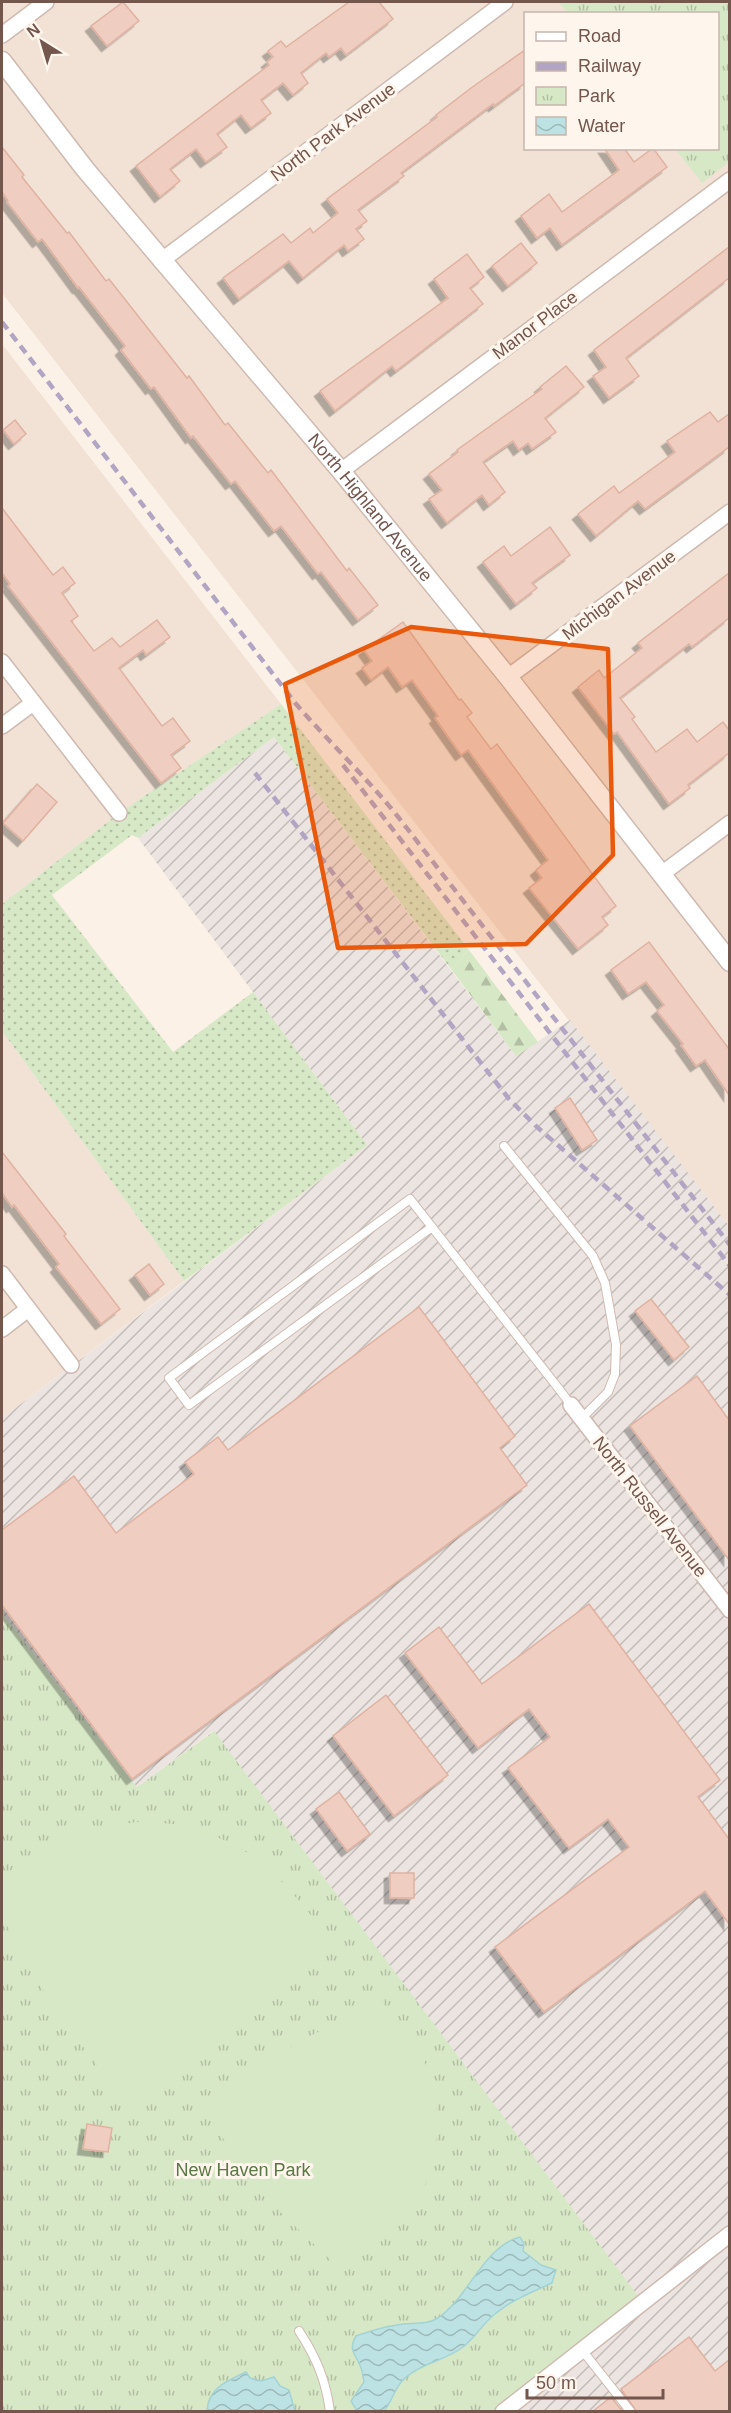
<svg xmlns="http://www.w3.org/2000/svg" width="731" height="2413" font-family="Arial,sans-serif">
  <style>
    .residential { fill: #f2e2d5; fill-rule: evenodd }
    .industrial { fill: url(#industrial-furrows) }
    .grass { fill: url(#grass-dots) }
    .forest { fill: url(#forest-firs) }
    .park { fill: url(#park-tufts) }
    .pitch { fill: #d7e8c6 }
    .water { fill: url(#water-waves); stroke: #a3d3d5; stroke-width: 1.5 }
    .building { fill: #efcdc0; stroke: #e0b2a1; stroke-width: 1.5; filter: url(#shadow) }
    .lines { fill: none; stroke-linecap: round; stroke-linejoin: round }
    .service-casing { stroke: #cebab0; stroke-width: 10 }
    .minor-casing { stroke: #cebab0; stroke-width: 18 }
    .tertiary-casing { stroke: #cebab0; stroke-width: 21 }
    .service { stroke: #fff; stroke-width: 8 }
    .minor { stroke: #fff; stroke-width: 15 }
    .tertiary { stroke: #fff; stroke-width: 18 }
    .rail { stroke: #b2a5c4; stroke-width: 4.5; stroke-dasharray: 9 6; stroke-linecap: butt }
    .marked { fill: #e8590c; fill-opacity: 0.2; stroke: #e8590c; stroke-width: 4.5; stroke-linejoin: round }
    .labels { text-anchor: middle; stroke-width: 6; stroke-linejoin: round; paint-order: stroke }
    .street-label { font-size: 18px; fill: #73564c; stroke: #fef5ed }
    .park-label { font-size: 18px; fill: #5a7845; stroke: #fef5ed }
  </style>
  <defs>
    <pattern id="industrial-furrows" width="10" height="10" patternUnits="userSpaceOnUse" patternTransform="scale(1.5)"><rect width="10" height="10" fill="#ebe4e0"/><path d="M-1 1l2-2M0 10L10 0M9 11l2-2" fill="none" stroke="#c3bcb8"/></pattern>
    <pattern id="grass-dots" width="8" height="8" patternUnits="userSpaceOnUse" patternTransform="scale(1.5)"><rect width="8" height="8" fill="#d7e8c6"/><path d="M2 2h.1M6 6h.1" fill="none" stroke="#b3bfa3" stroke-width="1.8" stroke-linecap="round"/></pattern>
    <pattern id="forest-firs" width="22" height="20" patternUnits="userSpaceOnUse" patternTransform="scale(1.5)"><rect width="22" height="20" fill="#d7e8c6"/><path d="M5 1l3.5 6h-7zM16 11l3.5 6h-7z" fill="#b3bfa3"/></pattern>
    <pattern id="park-tufts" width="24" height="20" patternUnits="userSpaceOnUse" patternTransform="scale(1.5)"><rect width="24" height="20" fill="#d7e8c6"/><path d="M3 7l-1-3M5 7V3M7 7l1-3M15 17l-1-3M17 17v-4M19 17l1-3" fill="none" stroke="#b3bfa3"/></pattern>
    <pattern id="water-waves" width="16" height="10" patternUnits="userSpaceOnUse" patternTransform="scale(1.5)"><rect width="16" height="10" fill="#bce2e4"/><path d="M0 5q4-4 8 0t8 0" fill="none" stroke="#9dbabb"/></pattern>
    <filter id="shadow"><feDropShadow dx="-5.5" dy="5.5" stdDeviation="0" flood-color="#0004"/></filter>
  </defs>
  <rect width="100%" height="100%" fill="#fbf1e6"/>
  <!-- residential -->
  <g class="residential">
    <path d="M2,2H729V1226L2,293ZM526,14H718V148H526Z"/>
    <path d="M2,344L281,704L119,813L2,904Z"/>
    <path d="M2,1031L184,1281L2,1418Z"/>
  </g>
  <!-- industrial -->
  <path class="industrial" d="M274,737L516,1056L570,1020L729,1226V2411H514L213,1731L137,1787L2,1613V1418L367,1145L138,838Z"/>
  <!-- grass -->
  <path class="grass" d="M281,704L469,950L451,969L274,737L138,838L132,835L52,895L173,1052L253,992L367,1145L184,1281L2,1031V904L119,813Z"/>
  <!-- forest -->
  <path class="forest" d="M469,950L538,1042L516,1056L451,969Z"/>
  <!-- park -->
  <g class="park">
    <path d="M558,2H729V162L702,183L675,149L718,148V14L568,13Z"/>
    <path d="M2,1613L137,1787L214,1731L644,2304L506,2411H2Z"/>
  </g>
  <!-- pitch -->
  <g class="pitch">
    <path d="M137,1822C150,1823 165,1822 178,1825C252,1841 284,1880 328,1937L206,2055L203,2052L144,2098L119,2095L76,2037L72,2039L68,2034L2,1917V1877C49,1841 79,1830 137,1822Z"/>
    <path d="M380,1999C397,2022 416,2045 429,2071C437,2087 437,2107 437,2125C438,2163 422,2206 392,2232C377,2246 359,2258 342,2271L251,2184L255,2180L213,2125L216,2105L272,2062L269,2058Z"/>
  </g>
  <!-- water -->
  <g class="water">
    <path d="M520,2237L524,2244L523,2251L541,2265L556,2270L552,2283C532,2292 512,2300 495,2314C483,2323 475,2338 463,2347C445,2361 420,2363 403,2380C394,2389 392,2402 384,2411H357L351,2401L364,2382C363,2378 363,2372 361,2368C357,2355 347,2351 356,2336C370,2331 383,2327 397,2325C411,2322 425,2326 438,2318C468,2298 484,2246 520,2237Z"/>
    <path d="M246,2372L250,2378L261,2381L274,2377L280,2386L289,2390L295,2411H207C208,2388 227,2381 246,2372Z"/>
  </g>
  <!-- building -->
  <g class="building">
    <path d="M123,2L139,21L107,46L91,26Z"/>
    <path d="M349,2H379L393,19L346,55L341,48L329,57L326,53L301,73L308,83L293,95L283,83L261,100L271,113L251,128L241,115L217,134L227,147L206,162L196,149L170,169L180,181L160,197L136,166L269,65L267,62L273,57L268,51L281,41L286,47Z"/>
    <path d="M525,50V83L494,106L493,104L401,173L404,176L358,210L367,221L356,229L364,239L348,251L344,245L303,278L289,261L239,299L223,278L283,234L291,243L310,228L313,233L338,213L327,199L437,117L436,115L471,88Z"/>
    <path d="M2,147L24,175L22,177L67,233L69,232L106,281L109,279L187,378L189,376L225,425L228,423L268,473L271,470L347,571L349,568L378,605L358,620L321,572L318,574L281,526L274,531L235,481L231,484L193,436L191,438L154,387L151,389L121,350L125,346L79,287L78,288L42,239L38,242L7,202L8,201L2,192Z"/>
    <path d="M604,148H624L634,162L653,148L667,167L562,245L550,228L537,238L521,216L549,194L562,212L619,170Z"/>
    <path d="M521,243L537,263L508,286L492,266Z"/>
    <path d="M729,247V278L626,358L639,376L609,398L593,376L606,367L594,350Z"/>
    <path d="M467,254L484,277L470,288L483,304L396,371L392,366L335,411L320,391L448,298L434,279Z"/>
    <path d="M566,366L584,387L545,418L556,432L532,449L528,443L519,450L513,441L483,462L505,492L489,505L482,495L447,523L429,499L442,490L429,474L458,452L457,450L542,389L540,387Z"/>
    <path d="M710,412L718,422L729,414V447L645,509L638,501L596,536L578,514L614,486L619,493L675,452L667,441Z"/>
    <path d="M15,420L26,434L14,444L3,430Z"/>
    <path d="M2,508L53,575L63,567L75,583L62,593L78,616L71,621L94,651L112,638L120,647L157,620L170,637L146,655L143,650L119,668L162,726L173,718L190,741L171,755L181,768L161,783L8,586L10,584L2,573Z"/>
    <path d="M550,527L570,555L532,583L537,588L516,604L483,562L504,546L511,556Z"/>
    <path d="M729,573V618L692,647L689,644L620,698L635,717L632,719L656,752L687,729L697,742L723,722L729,730V753L688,785L690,788L669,804L617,732L614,734L578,687L599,670L604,678L642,648L638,643Z"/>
    <path d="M403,622L459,700L461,699L472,713L467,717L491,749L497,744L616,906L602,917L608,925L578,949L529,888L542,878L536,870L548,860L468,750L461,755L435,718L438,716L412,680L402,687L388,667L371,680L362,668L372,661L364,650Z"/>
    <path d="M37,784L57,802L23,841L3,823Z"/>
    <path d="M649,942L729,1049V1095L705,1060L696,1066L681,1045L683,1044L657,1011L664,1005L646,982L628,994L611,970Z"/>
    <path d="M570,1098L597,1140L582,1150L555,1108Z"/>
    <path d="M2,1152L66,1234L64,1236L120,1309L101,1324L56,1267L59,1264L14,1205L12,1207L2,1193Z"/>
    <path d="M149,1264L164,1284L150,1295L135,1275Z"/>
    <path d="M651,1299L689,1347L674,1360L635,1311Z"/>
    <path d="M419,1307L515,1436L500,1448L527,1485L132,1779L2,1605V1530L74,1476L116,1533L194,1474L185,1462L218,1437L228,1450Z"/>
    <path d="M697,1376L729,1420V1560L630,1426Z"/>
    <path d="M589,1604L720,1780L698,1797L729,1839V1924L705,1891L544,2012L495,1947L629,1847L608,1819L569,1848L508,1768L550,1737L529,1709L478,1748L405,1653L439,1627L482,1684Z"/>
    <path d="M386,1695L448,1775L394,1816L333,1736Z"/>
    <path d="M339,1792L370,1834L347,1851L316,1809Z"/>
    <rect x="390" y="1873" width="24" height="25"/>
    <path d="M87,2124L112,2128L108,2152L83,2149Z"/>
    <path d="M689,2337L715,2371L729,2360V2412H637L621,2389Z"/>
    <path d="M611,2397L623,2412H592Z"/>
  </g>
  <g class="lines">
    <!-- service casing -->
    <g class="service-casing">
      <g id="service">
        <path d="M504,1146L593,1256L605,1283L616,1345L615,1374L608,1392L582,1418"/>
        <path d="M432,1227L189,1405L169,1378L410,1199L559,1389L571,1405"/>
        <path d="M299,2331C316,2357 326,2380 330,2412"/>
        <path d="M582,2350L631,2412"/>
      </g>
    </g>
    <!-- minor casing -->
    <g class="minor-casing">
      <g id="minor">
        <path d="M2,35L46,2"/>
        <path d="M161,261L505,2"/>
        <path d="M341,471L730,180"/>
        <path d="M2,662L119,813"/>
        <path d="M508,677L730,512"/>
        <path d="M2,726L33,703"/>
        <path d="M663,873L730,823"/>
        <path d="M2,1274L71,1365"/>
        <path d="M2,1329L28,1309"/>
        <path d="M571,1405L730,1610"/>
        <path d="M503,2412L730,2234"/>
      </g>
    </g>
    <!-- tertiary casing -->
    <g class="tertiary-casing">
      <g id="tertiary">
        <path id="s1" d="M2,61L85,169L341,471L508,677L730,962"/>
      </g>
    </g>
    <!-- service -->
    <use href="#service" class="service"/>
    <!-- minor -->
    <use href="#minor" class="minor"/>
    <!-- tertiary -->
    <use href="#tertiary" class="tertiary"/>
    <!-- rail -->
    <g class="rail">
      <path d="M2,322L296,704C330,743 367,778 399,818L730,1245"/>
      <path d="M343,765L730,1266"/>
      <path d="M255,773L509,1099L537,1127L730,1295"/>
    </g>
  </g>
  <!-- marked area -->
  <path class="marked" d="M411,627L608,649L613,855L526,944L338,948L285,684Z"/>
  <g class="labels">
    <!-- street labels -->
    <g class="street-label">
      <text transform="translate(333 132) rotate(-37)" y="6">North Park Avenue</text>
      <text transform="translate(535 325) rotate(-37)" y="6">Manor Place</text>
      <text dy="6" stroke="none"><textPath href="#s1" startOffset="579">North Highland Avenue</textPath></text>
      <text transform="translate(619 595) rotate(-37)" y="6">Michigan Avenue</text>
      <text transform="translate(650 1507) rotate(52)" y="6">North Russell Avenue</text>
    </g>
    <!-- park labels -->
    <g class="park-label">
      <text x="243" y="2176">New Haven Park</text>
    </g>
  </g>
  <!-- border -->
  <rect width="731" height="2413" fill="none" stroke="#73564c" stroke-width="6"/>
  <!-- legend -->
  <rect x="524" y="12" width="195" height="138" fill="#fef5ed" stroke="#c6b5ad" stroke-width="1.5"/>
  <rect x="536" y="32" width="30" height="9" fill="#ffffff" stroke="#c6b5ad" stroke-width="1.5"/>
  <text x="578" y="42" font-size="18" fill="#73564c">Road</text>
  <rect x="536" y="62" width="30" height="9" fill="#b2a5c4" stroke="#c6b5ad" stroke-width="1.5"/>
  <text x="578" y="72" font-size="18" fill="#73564c">Railway</text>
  <rect x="536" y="87" width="30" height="18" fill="url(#park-tufts)" stroke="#c6b5ad" stroke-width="1.5"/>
  <text x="578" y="102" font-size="18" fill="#73564c">Park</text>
  <rect x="536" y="117" width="30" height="18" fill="url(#water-waves)" stroke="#c6b5ad" stroke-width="1.5"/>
  <text x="578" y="132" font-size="18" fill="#73564c">Water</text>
  <!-- north arrow -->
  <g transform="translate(42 42) rotate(323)" stroke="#fef5ed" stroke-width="4.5" paint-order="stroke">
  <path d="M0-4.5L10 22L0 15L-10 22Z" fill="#73564c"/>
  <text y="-9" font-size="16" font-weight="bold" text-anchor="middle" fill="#73564c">N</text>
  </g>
  <!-- scale -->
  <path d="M527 2389v9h136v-9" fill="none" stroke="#73564c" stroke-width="3"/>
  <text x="536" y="2389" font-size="18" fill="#73564c" stroke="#fef5ed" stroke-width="4.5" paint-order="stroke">50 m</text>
</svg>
